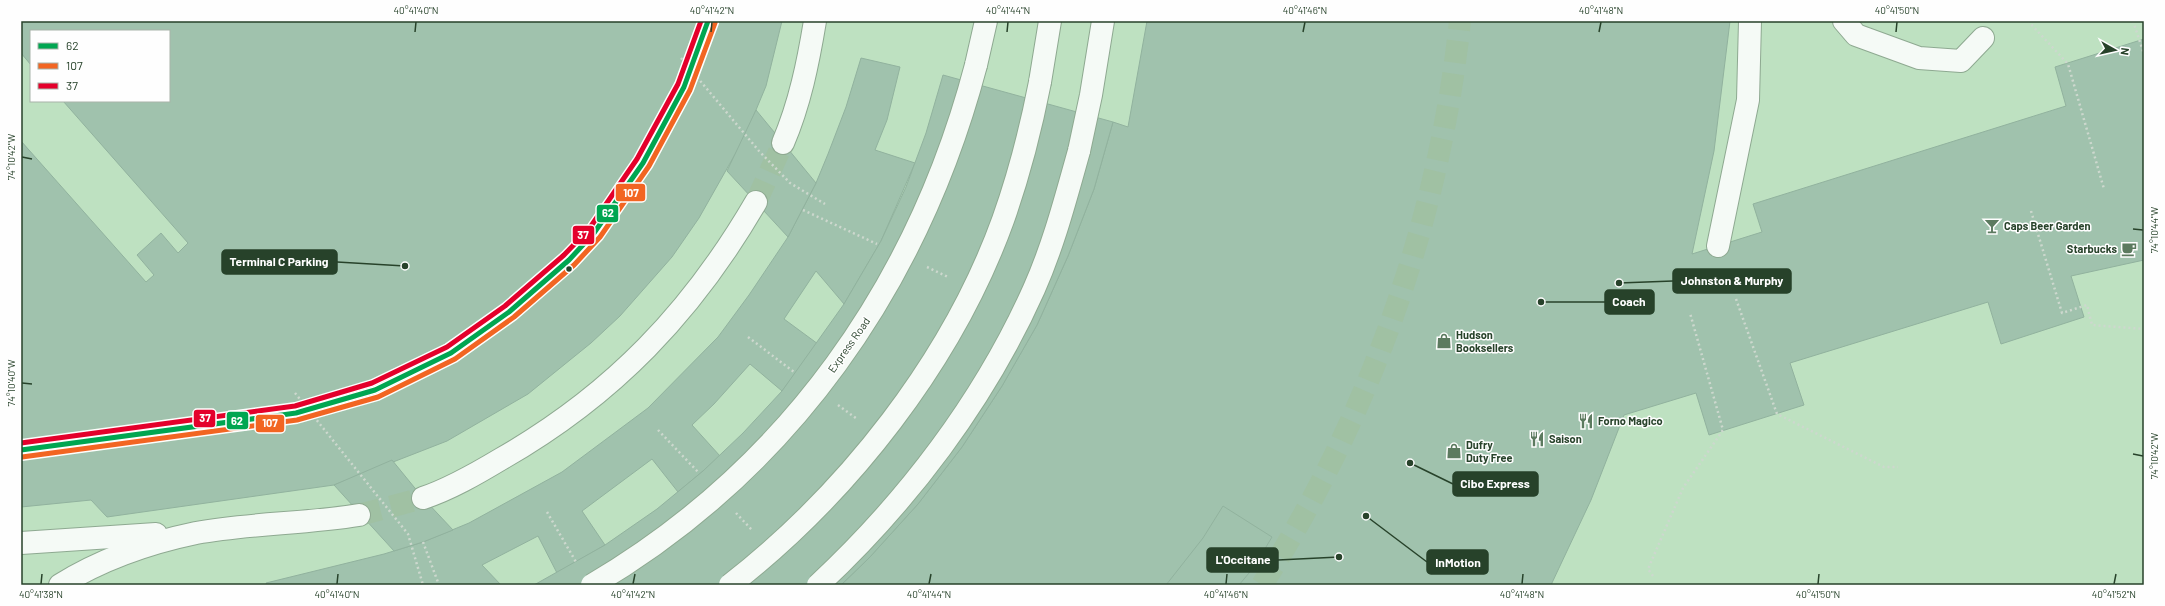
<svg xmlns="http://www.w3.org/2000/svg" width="2165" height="606" font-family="Barlow,sans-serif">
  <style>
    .building { fill: #a0c2ad; stroke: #91b29e }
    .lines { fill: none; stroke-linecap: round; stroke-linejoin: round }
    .minor-tunnel { stroke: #a0c1a3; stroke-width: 22; stroke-dasharray: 22 11; stroke-linecap: butt }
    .minor-casing { stroke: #8ea991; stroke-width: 24 }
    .path { stroke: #cdd8ce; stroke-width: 2.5; stroke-dasharray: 2 3; stroke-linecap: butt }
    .minor { stroke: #f5faf6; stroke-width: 22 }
    .minor-bridge-casing { stroke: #8ea991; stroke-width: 24; stroke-linecap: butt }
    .path-bridge { stroke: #cdd8ce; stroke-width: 2.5; stroke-dasharray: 2 3; stroke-linecap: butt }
    .minor-bridge { stroke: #f5faf6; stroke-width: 22 }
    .bus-1-casing { stroke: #fefefe; stroke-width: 8 }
    .bus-2-casing { stroke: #fefefe; stroke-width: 8 }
    .bus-3-casing { stroke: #fefefe; stroke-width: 8 }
    .bus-1 { stroke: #00a651; stroke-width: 5 }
    .bus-2 { stroke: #f26522; stroke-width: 5 }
    .bus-3 { stroke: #e4002b; stroke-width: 5 }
    .ticks { fill: none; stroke: #27422a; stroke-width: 1.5 }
    .bus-dot { fill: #27422a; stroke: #fefefe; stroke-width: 1.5 }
    .labels { text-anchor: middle; stroke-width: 3; stroke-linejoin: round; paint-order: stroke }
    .poi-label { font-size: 11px; font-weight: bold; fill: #27422a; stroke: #fefefe; text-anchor: start }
    .street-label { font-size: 11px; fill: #27422a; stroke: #fefefe }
    .leader { fill: none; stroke: #27422a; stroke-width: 1.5 }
    .callout-dot { fill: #27422a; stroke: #fefefe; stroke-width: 1.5 }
    .callout { fill: #27422a; stroke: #27422a; stroke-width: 1.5 }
    .callout-label { font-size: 12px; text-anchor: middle; font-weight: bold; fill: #fff }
    .line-badge { stroke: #fefefe; stroke-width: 1.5 }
    .badge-label { font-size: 11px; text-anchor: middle; font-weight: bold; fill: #fff }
    .neatline { fill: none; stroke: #27422a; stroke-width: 1.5 }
    .ticks-label { font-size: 10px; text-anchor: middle; fill: #27422a }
  </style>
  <rect width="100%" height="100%" fill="#bee1c1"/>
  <!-- building -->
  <g class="building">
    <path d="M21,21H782L766,86L756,110L742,142L699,218L672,257L620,316L591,343L528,394L447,441L334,485L107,517L91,500L21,507V141L146,282L154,275L137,255L161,233L178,253L188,243L63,101H169V31H31V65L21,53Z"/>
    <path d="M1147,21H1730L1714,151L1692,254L1762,232L1753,204L2066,106L2055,67L2144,39V260L2071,276L2084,317L2001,344L1988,302L1790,363L1804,405L1709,435L1696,393L1624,415L1591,500L1551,585H841L869,558L918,504L962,447L1002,386L1037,325L1068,256L1094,189L1113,122L1128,127Z"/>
    <path d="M861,58L900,67L887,120L875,150L915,163L881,241L844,304L816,271L784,319L818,344L782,391L750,364L714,404L692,425L720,456L703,471L678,492L652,459L582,511L605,545L557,573L538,536L482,565L501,585H267L266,583L384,554L423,542L469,523L562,472L648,408L718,337L749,295L788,237L816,183L828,154L846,107Z"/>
    <path d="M943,75L1113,122L1094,189L1068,256L1037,325L1002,386L962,447L918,504L869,558L841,585H534L605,545L657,509L703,471L743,433L782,391L844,304L881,241L906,187L926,133Z"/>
    <path d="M756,110L816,183L788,237L727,171Z"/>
    <path d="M392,460L423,498L453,530L423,542L394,551L334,485Z"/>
    <path d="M1223,506L1272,537L1254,567L1239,585H1166L1203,538Z"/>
  </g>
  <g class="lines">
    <!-- minor-tunnel -->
    <g class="minor-tunnel">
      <path d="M756,202L783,143"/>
      <path d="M21,450L296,413L375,390L451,353L509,312L569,260L594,233L643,163L684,87L708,21"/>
      <path d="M359,515L423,498"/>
      <path d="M1262,585C1370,415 1439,221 1460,21"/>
    </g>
    <!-- minor casing -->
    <g class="minor-casing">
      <g id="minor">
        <path d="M1844,21L1856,35L1919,58L1961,61L1983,38"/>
        <path d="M976,65L986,21"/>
        <path d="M1040,82L1050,21"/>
        <path d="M783,143C800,103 808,63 815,21"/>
        <path d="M1079,151L1091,95L1103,21"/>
        <path d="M1718,246L1748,100L1750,21"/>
        <path d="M423,498C450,489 476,474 501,459C613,395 692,312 756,202"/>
        <path d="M21,543L156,534"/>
        <path d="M60,585C102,559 148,543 196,533C250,523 305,524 359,515"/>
      </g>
    </g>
    <!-- path -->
    <g class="path">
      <path d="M2028,21L2068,64L2104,189"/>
      <path d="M2133,21L2144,54"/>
      <path d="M803,210L877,244"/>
      <path d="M2031,211L2062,313L2087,305L2092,325L2144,329"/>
      <path d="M927,267L948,277"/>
      <path d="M1736,299L1777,414L1884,467H1898"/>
      <path d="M748,337L794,372"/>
      <path d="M838,405L857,419"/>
      <path d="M658,430L699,473"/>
      <path d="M547,512L576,562"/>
      <path d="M736,513L752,530"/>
      <path d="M423,542L439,585"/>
      <path d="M1653,576L1648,569L1683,488L1723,430L1690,313"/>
    </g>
    <!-- minor -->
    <use href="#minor" class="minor"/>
    <!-- minor-bridge casing -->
    <g class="minor-bridge-casing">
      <g id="minor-bridge">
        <path d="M592,585C789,469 918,285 976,65"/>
        <path d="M730,585C848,493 952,361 1003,220C1019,175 1031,128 1040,82"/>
        <path d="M818,585C907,502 984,401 1034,289C1054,244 1066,197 1079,151"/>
      </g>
    </g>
    <!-- path-bridge -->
    <g class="path-bridge">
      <path d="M681,58L759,151L790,183L825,204"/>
      <path d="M295,393L408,534L423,585"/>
    </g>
    <!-- minor-bridge -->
    <use href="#minor-bridge" class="minor-bridge"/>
    <!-- bus-1 casing -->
    <g class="bus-1-casing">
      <path id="bus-1" d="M21,450L296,413L375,390L451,353L509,312L569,260L594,233L643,163L684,87L708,21"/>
    </g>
    <!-- bus-2 casing -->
    <g class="bus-2-casing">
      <path id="bus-2" d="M22,457L297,420L378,397L455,359L514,317L574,265L600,237L649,166L690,90L715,23"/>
    </g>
    <!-- bus-3 casing -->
    <g class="bus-3-casing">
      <path id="bus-3" d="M21,443L295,406L372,383L447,347L505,306L564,255L589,229L637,159L678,84L701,21"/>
    </g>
    <!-- bus-1 -->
    <use href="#bus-1" class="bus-1"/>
    <!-- bus-2 -->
    <use href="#bus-2" class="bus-2"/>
    <!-- bus-3 -->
    <use href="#bus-3" class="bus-3"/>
  </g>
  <!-- ticks -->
  <path class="ticks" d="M415,32L416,22M711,32L712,22M1007,32L1008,22M1303,32L1305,22M1599,32L1601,22M1896,32L1897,22M22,157L32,159M2133,229L2143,230M22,383L32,384M2133,454L2143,456M41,584L42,574M337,584L338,574M633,584L635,574M929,584L931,574M1226,584L1227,574M1522,584L1523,574M1818,584L1819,574M2114,584L2116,574"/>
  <!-- icons -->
  <defs>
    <g id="bar-bare" transform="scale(1.2)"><path d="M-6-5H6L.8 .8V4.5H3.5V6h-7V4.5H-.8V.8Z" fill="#5c7a5f" stroke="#fefefe" stroke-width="2.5" paint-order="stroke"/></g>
    <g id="cafe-bare" transform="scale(1.2)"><path d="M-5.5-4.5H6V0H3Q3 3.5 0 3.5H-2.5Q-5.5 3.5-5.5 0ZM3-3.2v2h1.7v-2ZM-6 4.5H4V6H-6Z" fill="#5c7a5f" stroke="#fefefe" stroke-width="2.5" paint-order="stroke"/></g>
    <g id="shop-bare" transform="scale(1.2)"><path d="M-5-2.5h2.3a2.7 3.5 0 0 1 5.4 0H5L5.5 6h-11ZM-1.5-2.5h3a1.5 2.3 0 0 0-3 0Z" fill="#5c7a5f" stroke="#fefefe" stroke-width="2.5" paint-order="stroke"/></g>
    <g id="restaurant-bare" transform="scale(1.2)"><path d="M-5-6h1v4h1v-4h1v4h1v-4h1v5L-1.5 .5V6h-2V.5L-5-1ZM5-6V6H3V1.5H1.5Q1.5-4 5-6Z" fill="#5c7a5f" stroke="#fefefe" stroke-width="2.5" paint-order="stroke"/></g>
  </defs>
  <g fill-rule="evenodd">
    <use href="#bar-bare" x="1992" y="226"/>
    <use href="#cafe-bare" x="2129" y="249"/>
    <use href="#shop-bare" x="1444" y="341"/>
    <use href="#restaurant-bare" x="1586" y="421"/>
    <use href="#restaurant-bare" x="1537" y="439"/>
    <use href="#shop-bare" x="1454" y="451"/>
  </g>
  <!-- markers -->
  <circle class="bus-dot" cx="569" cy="269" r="3.5"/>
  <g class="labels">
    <!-- poi labels -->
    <g class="poi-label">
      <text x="2004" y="230">Caps Beer Garden</text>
      <text x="2117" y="253" text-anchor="end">Starbucks</text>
      <text x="1456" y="339">Hudson<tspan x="1456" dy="13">Booksellers</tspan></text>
      <text x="1598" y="425">Forno Magico</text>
      <text x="1549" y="443">Saison</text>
      <text x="1466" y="449">Dufry<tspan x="1466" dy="13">Duty Free</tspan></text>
    </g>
    <!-- street labels -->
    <g class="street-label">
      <text transform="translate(849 345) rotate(-55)" y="4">Express Road</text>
    </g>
  </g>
  <!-- callouts -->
  <path class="leader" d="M405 266L337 262M1619 283L1673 281M1541 302L1605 302M1410 463L1453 484M1339 557L1278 560M1366 516L1427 562"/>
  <g class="callout-dot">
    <circle cx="405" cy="266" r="4"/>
    <circle cx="1619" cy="283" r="4"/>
    <circle cx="1541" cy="302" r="4"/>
    <circle cx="1410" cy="463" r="4"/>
    <circle cx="1339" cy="557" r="4"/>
    <circle cx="1366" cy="516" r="4"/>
  </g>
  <g class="callout">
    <rect x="222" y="250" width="115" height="24" rx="4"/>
    <rect x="1673" y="269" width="118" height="24" rx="4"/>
    <rect x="1605" y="290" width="49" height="24" rx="4"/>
    <rect x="1453" y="472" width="85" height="24" rx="4"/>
    <rect x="1207" y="548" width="71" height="24" rx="4"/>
    <rect x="1427" y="550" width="61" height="24" rx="4"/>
  </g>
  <g class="callout-label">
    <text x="279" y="266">Terminal C Parking</text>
    <text x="1732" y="285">Johnston &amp; Murphy</text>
    <text x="1629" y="306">Coach</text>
    <text x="1495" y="488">Cibo Express</text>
    <text x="1243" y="564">L'Occitane</text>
    <text x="1458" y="567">InMotion</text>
  </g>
  <g class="line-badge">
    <rect x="615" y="183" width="31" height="19" rx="4" fill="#f26522"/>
    <rect x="596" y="204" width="23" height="19" rx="4" fill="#00a651"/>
    <rect x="572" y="225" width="23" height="20" rx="4" fill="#e4002b"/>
    <rect x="193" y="409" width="23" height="19" rx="4" fill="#e4002b"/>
    <rect x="226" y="411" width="23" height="19" rx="4" fill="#00a651"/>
    <rect x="255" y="414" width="30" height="19" rx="4" fill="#f26522"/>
  </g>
  <g class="badge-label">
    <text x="631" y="197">107</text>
    <text x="608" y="217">62</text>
    <text x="583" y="239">37</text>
    <text x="205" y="422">37</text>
    <text x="237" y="425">62</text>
    <text x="270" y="427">107</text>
  </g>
  <!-- border -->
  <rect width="2165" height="606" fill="none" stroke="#fefefe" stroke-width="44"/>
  <!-- legend -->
  <rect x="30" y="30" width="140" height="72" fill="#fefefe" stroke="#a8b3a9"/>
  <rect x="38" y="43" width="20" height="6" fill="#00a651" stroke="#a8b3a9"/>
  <text x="66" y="50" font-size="12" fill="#27422a">62</text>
  <rect x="38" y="63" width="20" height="6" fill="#f26522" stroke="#a8b3a9"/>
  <text x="66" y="70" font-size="12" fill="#27422a">107</text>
  <rect x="38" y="83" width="20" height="6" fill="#e4002b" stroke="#a8b3a9"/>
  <text x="66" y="90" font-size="12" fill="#27422a">37</text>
  <!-- north arrow -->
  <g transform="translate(2115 50) rotate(98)" stroke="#fefefe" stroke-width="3" paint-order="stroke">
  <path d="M0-3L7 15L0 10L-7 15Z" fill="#27422a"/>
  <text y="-6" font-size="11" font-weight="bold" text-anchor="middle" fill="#27422a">N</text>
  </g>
  <rect x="22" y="22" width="2121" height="562" class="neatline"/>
  <g class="ticks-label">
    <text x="416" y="14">40°41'40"N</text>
    <text x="712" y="14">40°41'42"N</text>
    <text x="1008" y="14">40°41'44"N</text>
    <text x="1305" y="14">40°41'46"N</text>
    <text x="1601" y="14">40°41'48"N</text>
    <text x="1897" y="14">40°41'50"N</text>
    <text transform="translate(11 157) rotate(-90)" y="4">74°10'42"W</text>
    <text transform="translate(2154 230) rotate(-90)" y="4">74°10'44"W</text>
    <text transform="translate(11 383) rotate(-90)" y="4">74°10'40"W</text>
    <text transform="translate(2154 456) rotate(-90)" y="4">74°10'42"W</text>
    <text x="41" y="598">40°41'38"N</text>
    <text x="337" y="598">40°41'40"N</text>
    <text x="633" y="598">40°41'42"N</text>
    <text x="929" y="598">40°41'44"N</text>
    <text x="1226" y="598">40°41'46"N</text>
    <text x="1522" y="598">40°41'48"N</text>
    <text x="1818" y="598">40°41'50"N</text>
    <text x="2114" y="598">40°41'52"N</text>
  </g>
</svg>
